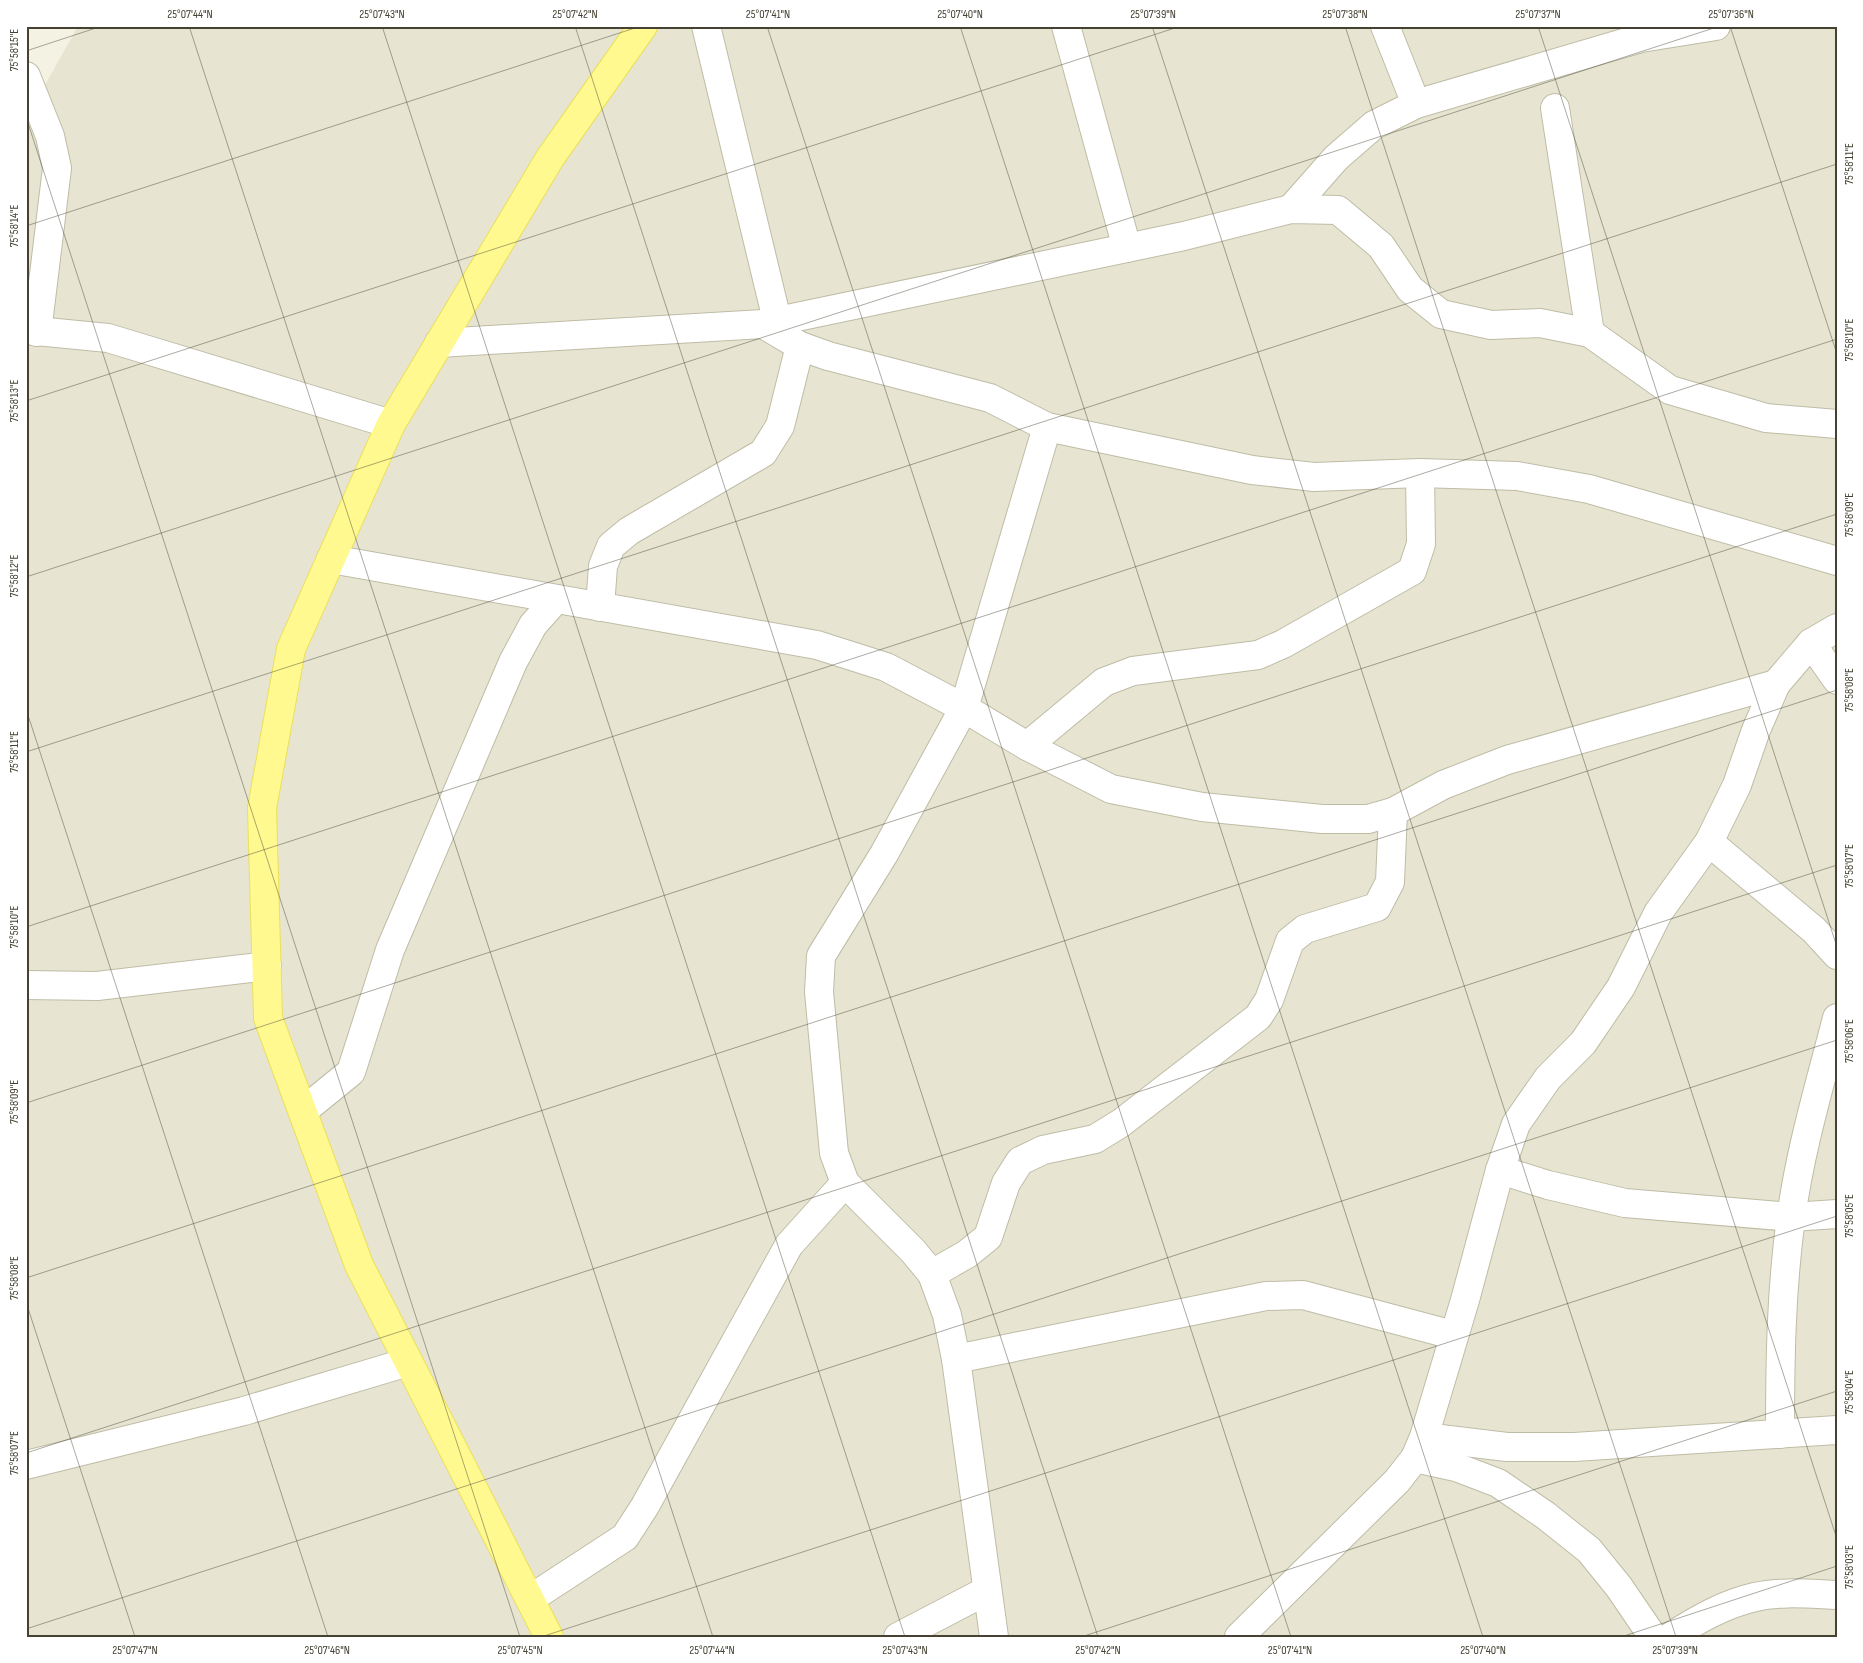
<svg xmlns="http://www.w3.org/2000/svg" width="1863" height="1663" font-family="'Sofia Sans Condensed',sans-serif">
  <style>
    .residential { fill: #e7e5d1 }
    .lines { fill: none; stroke-linecap: round; stroke-linejoin: round }
    .minor-casing { stroke: #bfbca6; stroke-width: 30 }
    .major-casing { stroke: #eae05a; stroke-width: 30 }
    .minor { stroke: #fff; stroke-width: 28 }
    .major { stroke: #fff990; stroke-width: 28 }
    .ticks { fill: none; stroke: #454233; stroke-width: 1; stroke-opacity: 0.45 }
    .neatline { fill: none; stroke: #454233; stroke-width: 2 }
    .ticks-label { font-size: 12px; text-anchor: middle; fill: #454233 }
  </style>
  <rect width="100%" height="100%" fill="#f3f2e3"/>
  <!-- residential -->
  <path class="residential" d="M78,26H1837V1637H26V119Z"/>
  <g class="lines">
    <!-- minor casing -->
    <g class="minor-casing">
      <g id="minor">
        <path d="M706,26L777,320"/>
        <path d="M1066,26L1127,248"/>
        <path d="M1385,26L1416,104"/>
        <path d="M26,76L50,136L57,168L37,332"/>
        <path d="M1555,108L1590,333"/>
        <path d="M1291,209L1336,158L1374,125L1416,104L1641,38L1716,26"/>
        <path d="M763,324L800,346L828,356L990,398L1047,427L1252,470L1314,477L1420,473L1517,476L1589,489L1837,561"/>
        <path d="M26,330L108,338L391,424"/>
        <path d="M439,343L763,324L1184,236L1291,209L1338,210L1381,246L1410,289L1441,314L1491,325L1540,323L1590,333L1670,390L1766,418L1837,424"/>
        <path d="M331,559L817,645L886,667L964,708L1027,746L1111,789L1202,807L1322,819H1368L1393,812L1443,785L1507,760L1776,684"/>
        <path d="M600,607L603,566L611,546L629,531L763,453L780,426L800,346"/>
        <path d="M1811,643L1837,680"/>
        <path d="M1027,746L1104,682L1133,671L1258,655L1283,644L1412,571L1421,544L1420,473"/>
        <path d="M1709,842L1814,930L1837,955"/>
        <path d="M26,985L97,986L267,966"/>
        <path d="M303,1111L351,1072L390,950L513,662L533,625L556,599"/>
        <path d="M1500,1170L1548,1185L1625,1203L1791,1217L1837,1214"/>
        <path d="M932,1274L967,1254L988,1237L1006,1183L1020,1161L1043,1150L1095,1139L1121,1123L1258,1017L1269,1000L1290,941L1305,929L1377,907L1390,882L1393,812"/>
        <path d="M956,1359L1266,1296L1303,1295L1453,1335"/>
        <path d="M1780,1434C1780,1362 1781,1290 1791,1218C1800,1150 1820,1084 1837,1018"/>
        <path d="M1424,1437L1507,1447H1574L1837,1430"/>
        <path d="M1415,1458L1456,1467L1498,1483L1545,1515L1589,1550L1619,1587L1653,1637"/>
        <path d="M26,1465L244,1411L408,1362"/>
        <path d="M530,1599L625,1537L645,1506L789,1245L845,1183"/>
        <path d="M898,1637L986,1591"/>
        <path d="M994,1637L956,1359L947,1315L932,1274L913,1251L845,1183L834,1153L819,992L821,956L884,854L964,708L1047,427"/>
        <path d="M1239,1637L1397,1481L1415,1458L1424,1437L1465,1300L1500,1170L1516,1124L1548,1078L1583,1043L1621,987L1658,913L1709,842L1737,785L1756,730L1776,684L1811,643L1837,628"/>
        <path d="M1670,1637C1697,1620 1724,1604 1755,1597C1781,1591 1810,1594 1837,1595"/>
      </g>
    </g>
    <!-- major casing -->
    <g class="major-casing">
      <path id="major" d="M549,1637L359,1265L268,1018L262,808L291,649L391,424L550,158L643,26"/>
    </g>
    <!-- minor -->
    <use href="#minor" class="minor"/>
    <!-- major -->
    <use href="#major" class="major"/>
  </g>
  <!-- ticks -->
  <path class="ticks" d="M189,26L713,1637M382,26L905,1637M575,26L1098,1637M767,26L1291,1637M960,26L1483,1637M1152,26L1676,1637M1345,26L1837,1539M1538,26L1837,947M1730,26L1837,354M26,51L102,26M26,117L520,1637M26,226L641,26M26,401L1181,26M26,577L1720,26M26,709L328,1637M26,752L1837,164M26,927L1837,339M26,1103L1837,514M26,1278L1837,690M26,1302L135,1637M26,1453L1837,865M26,1629L1837,1040M541,1637L1837,1216M1081,1637L1837,1391M1621,1637L1837,1566"/>
  <!-- border -->
  <rect width="1863" height="1663" fill="none" stroke="#ffffff" stroke-width="55"/>
  <rect x="28" y="28" width="1808" height="1608" class="neatline"/>
  <g class="ticks-label">
    <text x="190" y="18">25°07'44"N</text>
    <text x="382" y="18">25°07'43"N</text>
    <text x="575" y="18">25°07'42"N</text>
    <text x="768" y="18">25°07'41"N</text>
    <text x="960" y="18">25°07'40"N</text>
    <text x="1153" y="18">25°07'39"N</text>
    <text x="1345" y="18">25°07'38"N</text>
    <text x="1538" y="18">25°07'37"N</text>
    <text x="1731" y="18">25°07'36"N</text>
    <text transform="translate(14 50) rotate(-90)" y="4">75°58'15"E</text>
    <text transform="translate(1849 164) rotate(-90)" y="4">75°58'11"E</text>
    <text transform="translate(14 226) rotate(-90)" y="4">75°58'14"E</text>
    <text transform="translate(1849 340) rotate(-90)" y="4">75°58'10"E</text>
    <text transform="translate(14 401) rotate(-90)" y="4">75°58'13"E</text>
    <text transform="translate(1849 515) rotate(-90)" y="4">75°58'09"E</text>
    <text transform="translate(14 576) rotate(-90)" y="4">75°58'12"E</text>
    <text transform="translate(1849 690) rotate(-90)" y="4">75°58'08"E</text>
    <text transform="translate(14 752) rotate(-90)" y="4">75°58'11"E</text>
    <text transform="translate(1849 866) rotate(-90)" y="4">75°58'07"E</text>
    <text transform="translate(14 927) rotate(-90)" y="4">75°58'10"E</text>
    <text transform="translate(1849 1041) rotate(-90)" y="4">75°58'06"E</text>
    <text transform="translate(14 1102) rotate(-90)" y="4">75°58'09"E</text>
    <text transform="translate(1849 1216) rotate(-90)" y="4">75°58'05"E</text>
    <text transform="translate(14 1278) rotate(-90)" y="4">75°58'08"E</text>
    <text transform="translate(1849 1392) rotate(-90)" y="4">75°58'04"E</text>
    <text transform="translate(14 1453) rotate(-90)" y="4">75°58'07"E</text>
    <text transform="translate(1849 1567) rotate(-90)" y="4">75°58'03"E</text>
    <text x="135" y="1654">25°07'47"N</text>
    <text x="327" y="1654">25°07'46"N</text>
    <text x="520" y="1654">25°07'45"N</text>
    <text x="712" y="1654">25°07'44"N</text>
    <text x="905" y="1654">25°07'43"N</text>
    <text x="1098" y="1654">25°07'42"N</text>
    <text x="1290" y="1654">25°07'41"N</text>
    <text x="1483" y="1654">25°07'40"N</text>
    <text x="1675" y="1654">25°07'39"N</text>
  </g>
</svg>
